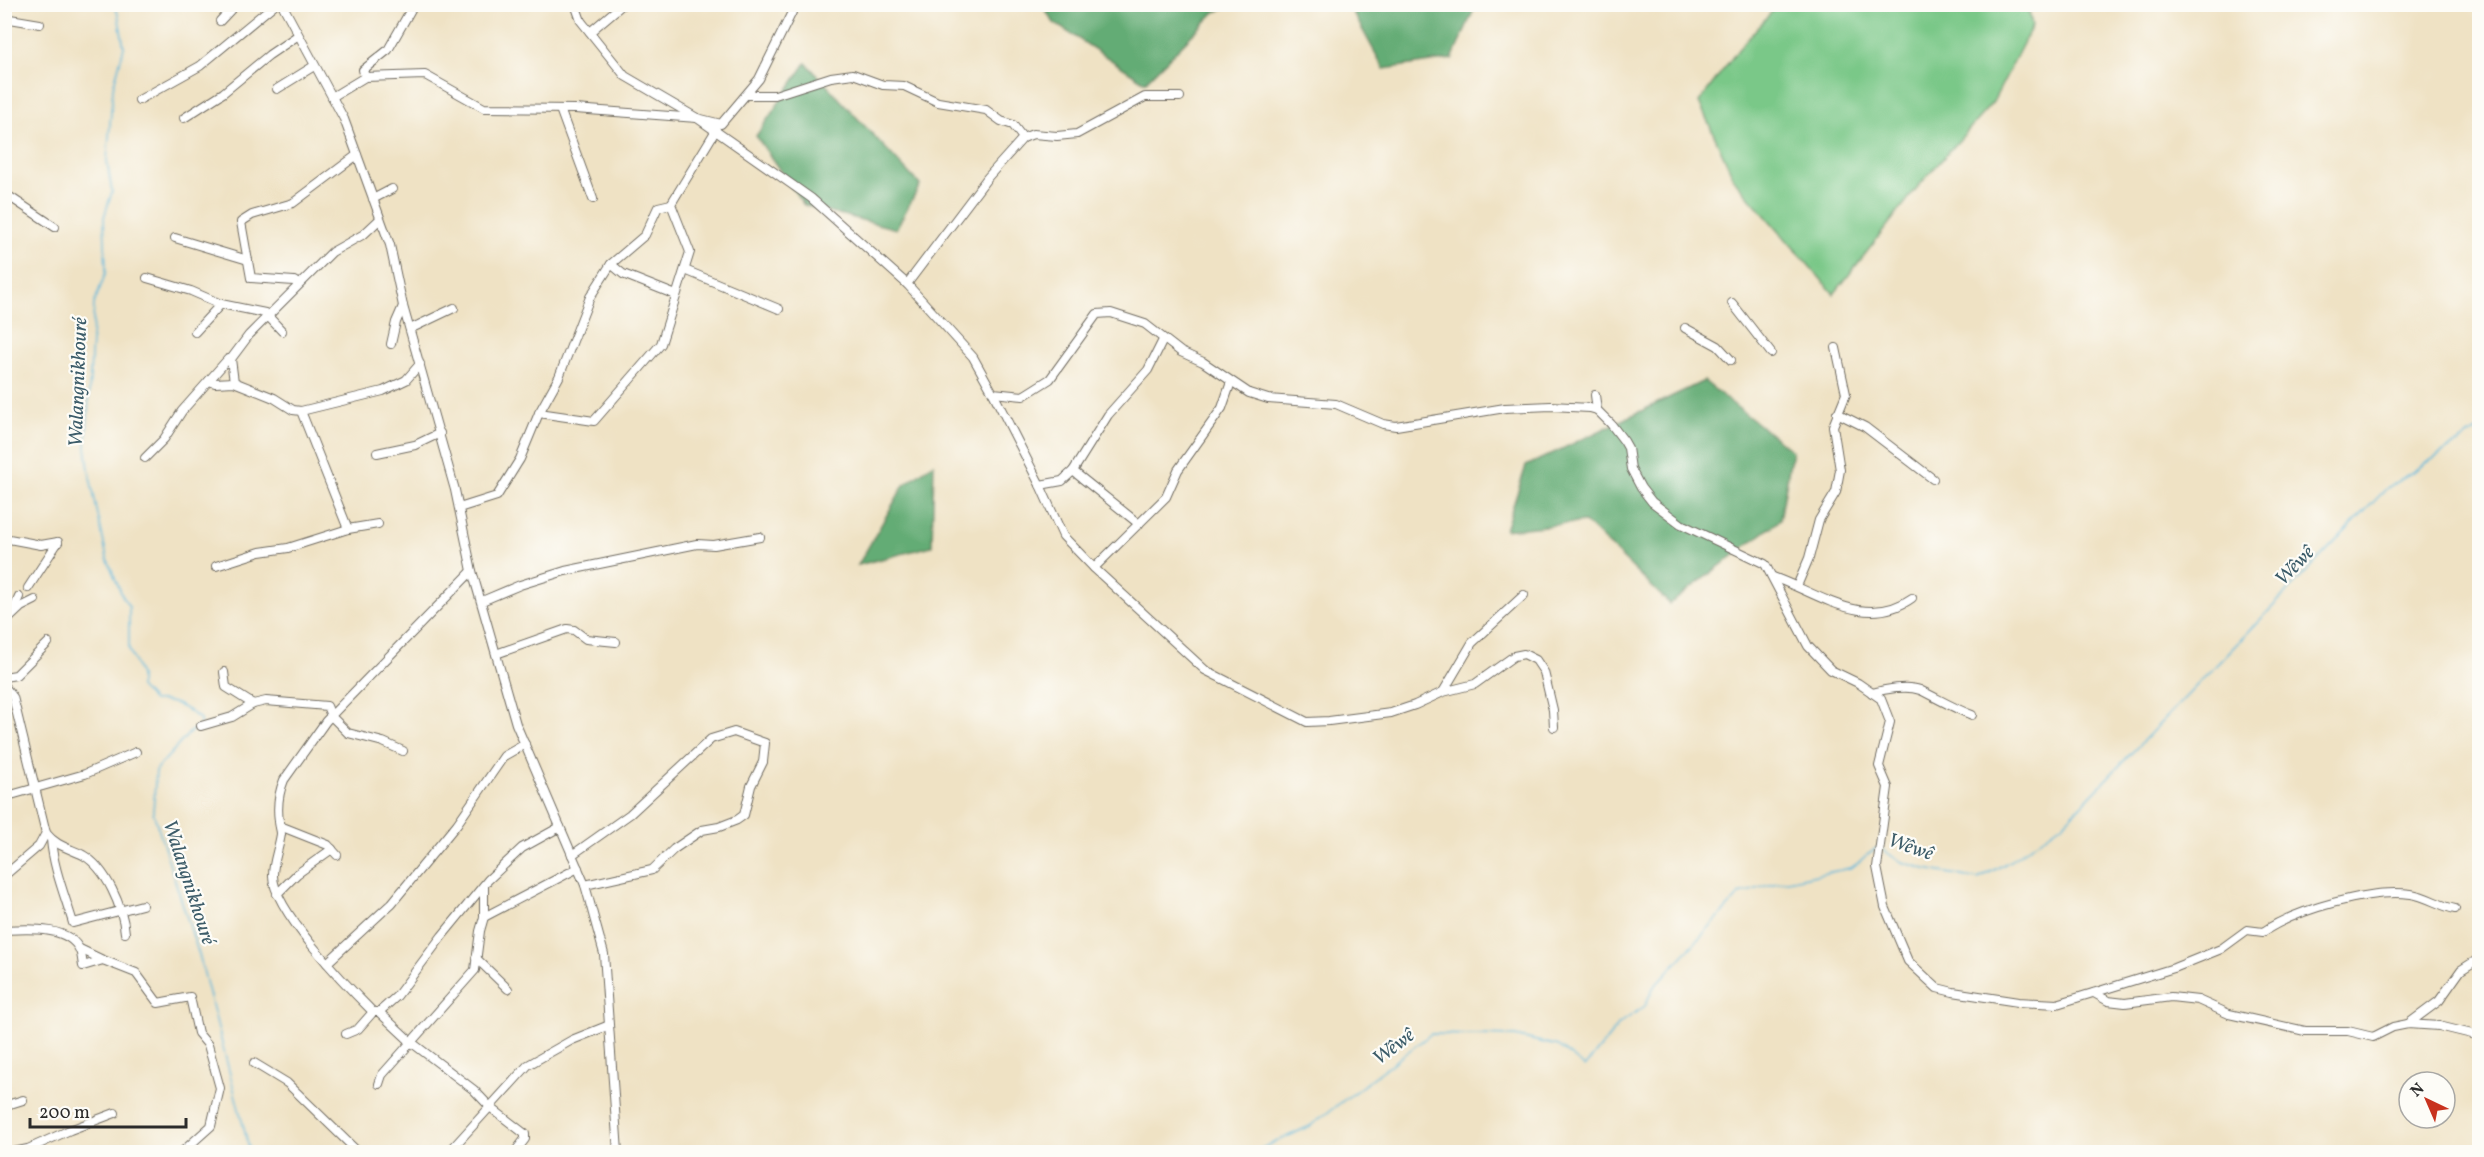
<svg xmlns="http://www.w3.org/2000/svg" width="2484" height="1157" font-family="Vollkorn,serif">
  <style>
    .green { fill: #7ac888; stroke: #527a5a; stroke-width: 1.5 }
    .forest { fill: #63ac74; stroke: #476c50; stroke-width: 1.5 }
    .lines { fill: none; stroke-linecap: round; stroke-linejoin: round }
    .stream { stroke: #5db7db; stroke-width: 1.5 }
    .minor-casing { stroke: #706b61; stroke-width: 10 }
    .minor { stroke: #fff; stroke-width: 8 }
    .labels { text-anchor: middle; stroke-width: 4.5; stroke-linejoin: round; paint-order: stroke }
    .water-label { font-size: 20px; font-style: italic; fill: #3c5c69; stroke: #fdfcf7 }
  </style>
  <rect width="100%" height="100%" fill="#fdfcf7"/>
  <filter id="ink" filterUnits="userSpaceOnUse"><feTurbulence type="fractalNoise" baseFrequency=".0167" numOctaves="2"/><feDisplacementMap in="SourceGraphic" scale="12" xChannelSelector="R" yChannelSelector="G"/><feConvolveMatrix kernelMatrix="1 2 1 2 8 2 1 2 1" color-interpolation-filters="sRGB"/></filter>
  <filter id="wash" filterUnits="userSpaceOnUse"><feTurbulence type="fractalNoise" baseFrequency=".008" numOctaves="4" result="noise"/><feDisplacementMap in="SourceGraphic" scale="24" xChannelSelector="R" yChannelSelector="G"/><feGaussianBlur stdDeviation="1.35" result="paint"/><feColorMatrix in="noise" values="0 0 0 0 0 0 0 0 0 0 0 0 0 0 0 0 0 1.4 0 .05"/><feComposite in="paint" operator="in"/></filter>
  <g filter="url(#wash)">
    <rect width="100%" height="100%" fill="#efe2c4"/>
    <!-- green -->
    <path class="green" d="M1778,5H2028L2032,26L1993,102L1916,189L1834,294L1735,181L1699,102L1740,47Z"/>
    <!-- forest -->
    <g class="forest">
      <path d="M1042,5H1236L1215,12L1145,82L1054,23Z"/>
      <path d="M1349,5H1476L1452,59L1384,69Z"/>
      <path d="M806,63L920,185L896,229L804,205L756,136Z"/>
      <path d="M1704,381L1792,451L1780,520L1670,604L1585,522L1505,530L1526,466Z"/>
      <path d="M934,463L932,546L858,565L904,485Z"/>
    </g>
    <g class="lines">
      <!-- stream -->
      <g class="stream">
        <path d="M113,4L118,14L124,47L113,88L107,161L112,192L104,217L106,272L94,304L86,447L90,477L107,558L122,595L129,607V649L140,675V687L153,701C171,699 185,707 200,719V724"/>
        <path d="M198,727L191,731L156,770L153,812L200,958L250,1152"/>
        <path d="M1882,849L1899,861L1925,869L1978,879L2010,861L2065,822L2387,488L2480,429"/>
        <path d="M1254,1152L1310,1126L1431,1034L1515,1036L1558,1046L1585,1067L1619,1024L1645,1006L1653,988L1740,894L1773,884L1850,868C1862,863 1866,851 1878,848"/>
      </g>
    </g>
  </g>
  <g filter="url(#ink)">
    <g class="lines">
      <!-- minor casing -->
      <g class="minor-casing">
        <g id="minor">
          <path d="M282,4L344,119L390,245L403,306L455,490L472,571L516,724L585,885L604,954L618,1152"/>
          <path d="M575,4L581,21L625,76L697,118L811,198L907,284L973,357L993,393L1023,396L1050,379L1097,314L1111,313L1145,324L1181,352L1203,362L1249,393L1268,399L1336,404L1383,424L1396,426L1505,408L1551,406L1590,408L1597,410L1611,424L1624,441L1628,448L1631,469L1641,488L1652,502L1681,524L1765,564L1808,646L1831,670L1858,683L1881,699L1890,722L1879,766L1888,787L1877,867L1885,907L1908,961L1937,988L1953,992L2018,1002L2057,1004L2174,968L2221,949L2247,930L2263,932C2295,910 2372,888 2411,894C2426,896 2440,906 2455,909"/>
          <path d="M4,18L40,24"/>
          <path d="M220,21L236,4"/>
          <path d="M590,32L623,4"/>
          <path d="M365,77L363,70L388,50L414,4"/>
          <path d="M277,89L314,66"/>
          <path d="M747,95H775L831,77L853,74L883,85L904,86L938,102L986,110L1001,121L1013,125L1023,138"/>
          <path d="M332,97L365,77L425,75L484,108L575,109L697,118L721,124L759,79L796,4"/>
          <path d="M139,100L200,66L275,4"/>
          <path d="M560,109L593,199"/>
          <path d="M184,118L223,93L269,55L297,36"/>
          <path d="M4,193L55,227"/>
          <path d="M373,199L392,189"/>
          <path d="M175,238L248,260"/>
          <path d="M611,264L623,274L676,295"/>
          <path d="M685,270L779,309"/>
          <path d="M147,278L191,291L221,304L265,313L282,331"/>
          <path d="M298,284L294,281L251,278L241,222L252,215L293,203L357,155"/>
          <path d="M907,284L988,177L1023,138L1033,134L1057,136L1077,134L1145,97H1180"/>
          <path d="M1732,303L1771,353"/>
          <path d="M1685,328L1718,346L1731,360"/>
          <path d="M410,329L454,308"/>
          <path d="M195,332L221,304"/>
          <path d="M391,344L396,322L403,306"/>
          <path d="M231,359L234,382"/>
          <path d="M209,381L215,383L234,382L274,398L293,410L301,411L348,529"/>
          <path d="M993,393L1040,485L1063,536L1094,568L1205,670L1307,722L1329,721L1391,713L1415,705L1443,692L1475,684L1514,656L1524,654L1536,660L1544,672L1553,710L1554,727"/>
          <path d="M1595,395L1597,410"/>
          <path d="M301,411L383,391L406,380L420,364"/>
          <path d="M539,413L594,421L661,344L690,252L671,204L716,130"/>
          <path d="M1837,413L1865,427L1933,479"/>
          <path d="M377,453L415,445L440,433"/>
          <path d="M145,458L164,439L182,411L228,359H231L249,335L332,252L364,234L380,219"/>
          <path d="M1073,471L1139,524"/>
          <path d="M1040,485L1062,481L1073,471L1108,415L1148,370L1163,340"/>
          <path d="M459,508L497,496L520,459L539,413L559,377L590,297L611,264L645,235L658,207L671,204"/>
          <path d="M4,536L9,539L41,545L58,542"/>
          <path d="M216,566L260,552L288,548L348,529L378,524"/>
          <path d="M1094,568L1166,497L1178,470L1222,408L1231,382"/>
          <path d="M472,571L326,721L284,780C279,792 277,807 279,821C279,826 281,829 281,834C279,848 273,862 273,875C272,909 348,987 373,1012H379L411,1042L474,1090L490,1107L525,1134V1139L515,1152"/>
          <path d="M1773,577C1818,593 1866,631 1912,598"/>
          <path d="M1797,586L1809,558L1819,520L1836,492L1840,470L1833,426L1846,394L1836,348"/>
          <path d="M28,588L58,542"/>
          <path d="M482,601L520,585L565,571L697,544L714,545L760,537"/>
          <path d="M11,615L19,597"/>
          <path d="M4,623L21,607L35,600"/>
          <path d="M496,654L567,629L574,630L586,639L616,642"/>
          <path d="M224,672L226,687L253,704"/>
          <path d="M4,677L16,675L48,643"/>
          <path d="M4,686L13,697L46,833C56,846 69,848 83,855C106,868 123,907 125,933"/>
          <path d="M1443,692L1472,643L1524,595"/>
          <path d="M1872,693C1885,689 1907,685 1920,690C1937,698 1953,708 1972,715"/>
          <path d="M201,726L232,717L253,704L266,701L327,706L331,716L348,733L383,742L403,751"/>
          <path d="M4,797L85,774L136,752"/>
          <path d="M280,826L328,845L337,855"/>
          <path d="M51,839C53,867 65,896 73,923L142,905"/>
          <path d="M572,855L630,814L711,739L734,732L765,743L763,762L751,786L744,815L737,820L719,827L702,830L674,849L652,870L585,885"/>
          <path d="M4,876L39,846L46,833"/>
          <path d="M277,894L297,874L332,849"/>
          <path d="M2479,903H2480"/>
          <path d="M484,917L578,868"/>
          <path d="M4,930C26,929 70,925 80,951C82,955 82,961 83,966L103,960L136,973L158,1003L190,997L198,1033L208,1045L220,1088L211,1126L182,1152"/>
          <path d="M80,949L103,960"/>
          <path d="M476,958L508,989"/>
          <path d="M327,963L392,903L457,824L504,756L525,744"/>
          <path d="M2094,993L2108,1001L2125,1003L2171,997L2198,1000L2229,1014L2305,1031H2348L2373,1037L2393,1027L2408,1024L2439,1026L2480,1036"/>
          <path d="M379,1012L397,996L442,936L488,880L522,848L560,827"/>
          <path d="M2408,1024L2439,1001L2461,970L2480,958"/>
          <path d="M346,1034L358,1029L373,1012"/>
          <path d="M254,1063L287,1083L358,1152"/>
          <path d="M379,1084L382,1075L475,970L480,931L484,917V886"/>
          <path d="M4,1106L23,1100"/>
          <path d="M13,1152L28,1149L70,1130L115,1113"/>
          <path d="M449,1152L528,1065L572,1040L607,1026"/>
        </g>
      </g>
      <!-- minor -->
      <use href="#minor" class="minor"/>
    </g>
  </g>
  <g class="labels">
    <!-- water labels -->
    <g class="water-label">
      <text transform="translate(77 382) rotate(-88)" y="7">Walangnikhouré</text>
      <text transform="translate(2294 565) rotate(-46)" y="7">Wêwê</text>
      <text transform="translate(1911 846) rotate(19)" y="7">Wêwê</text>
      <text transform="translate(190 882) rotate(72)" y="7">Walangnikhouré</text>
      <text transform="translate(1393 1046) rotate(-37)" y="7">Wêwê</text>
    </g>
  </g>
  <!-- margin -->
  <rect width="2484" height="1157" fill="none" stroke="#fdfcf7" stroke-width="24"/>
  <!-- north arrow -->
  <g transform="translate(2427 1100) rotate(316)"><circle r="28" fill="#fdfcf7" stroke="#a9a8a5" stroke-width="1.5"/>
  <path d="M0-4.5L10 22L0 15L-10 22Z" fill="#c8321e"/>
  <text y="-9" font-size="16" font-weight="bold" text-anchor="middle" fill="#2b2b2b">N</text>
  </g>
  <!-- scale -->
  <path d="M30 1118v9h156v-9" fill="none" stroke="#2b2b2b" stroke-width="3"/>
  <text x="39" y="1118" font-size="18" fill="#2b2b2b" stroke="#fdfcf7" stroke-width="4.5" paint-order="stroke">200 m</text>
</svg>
